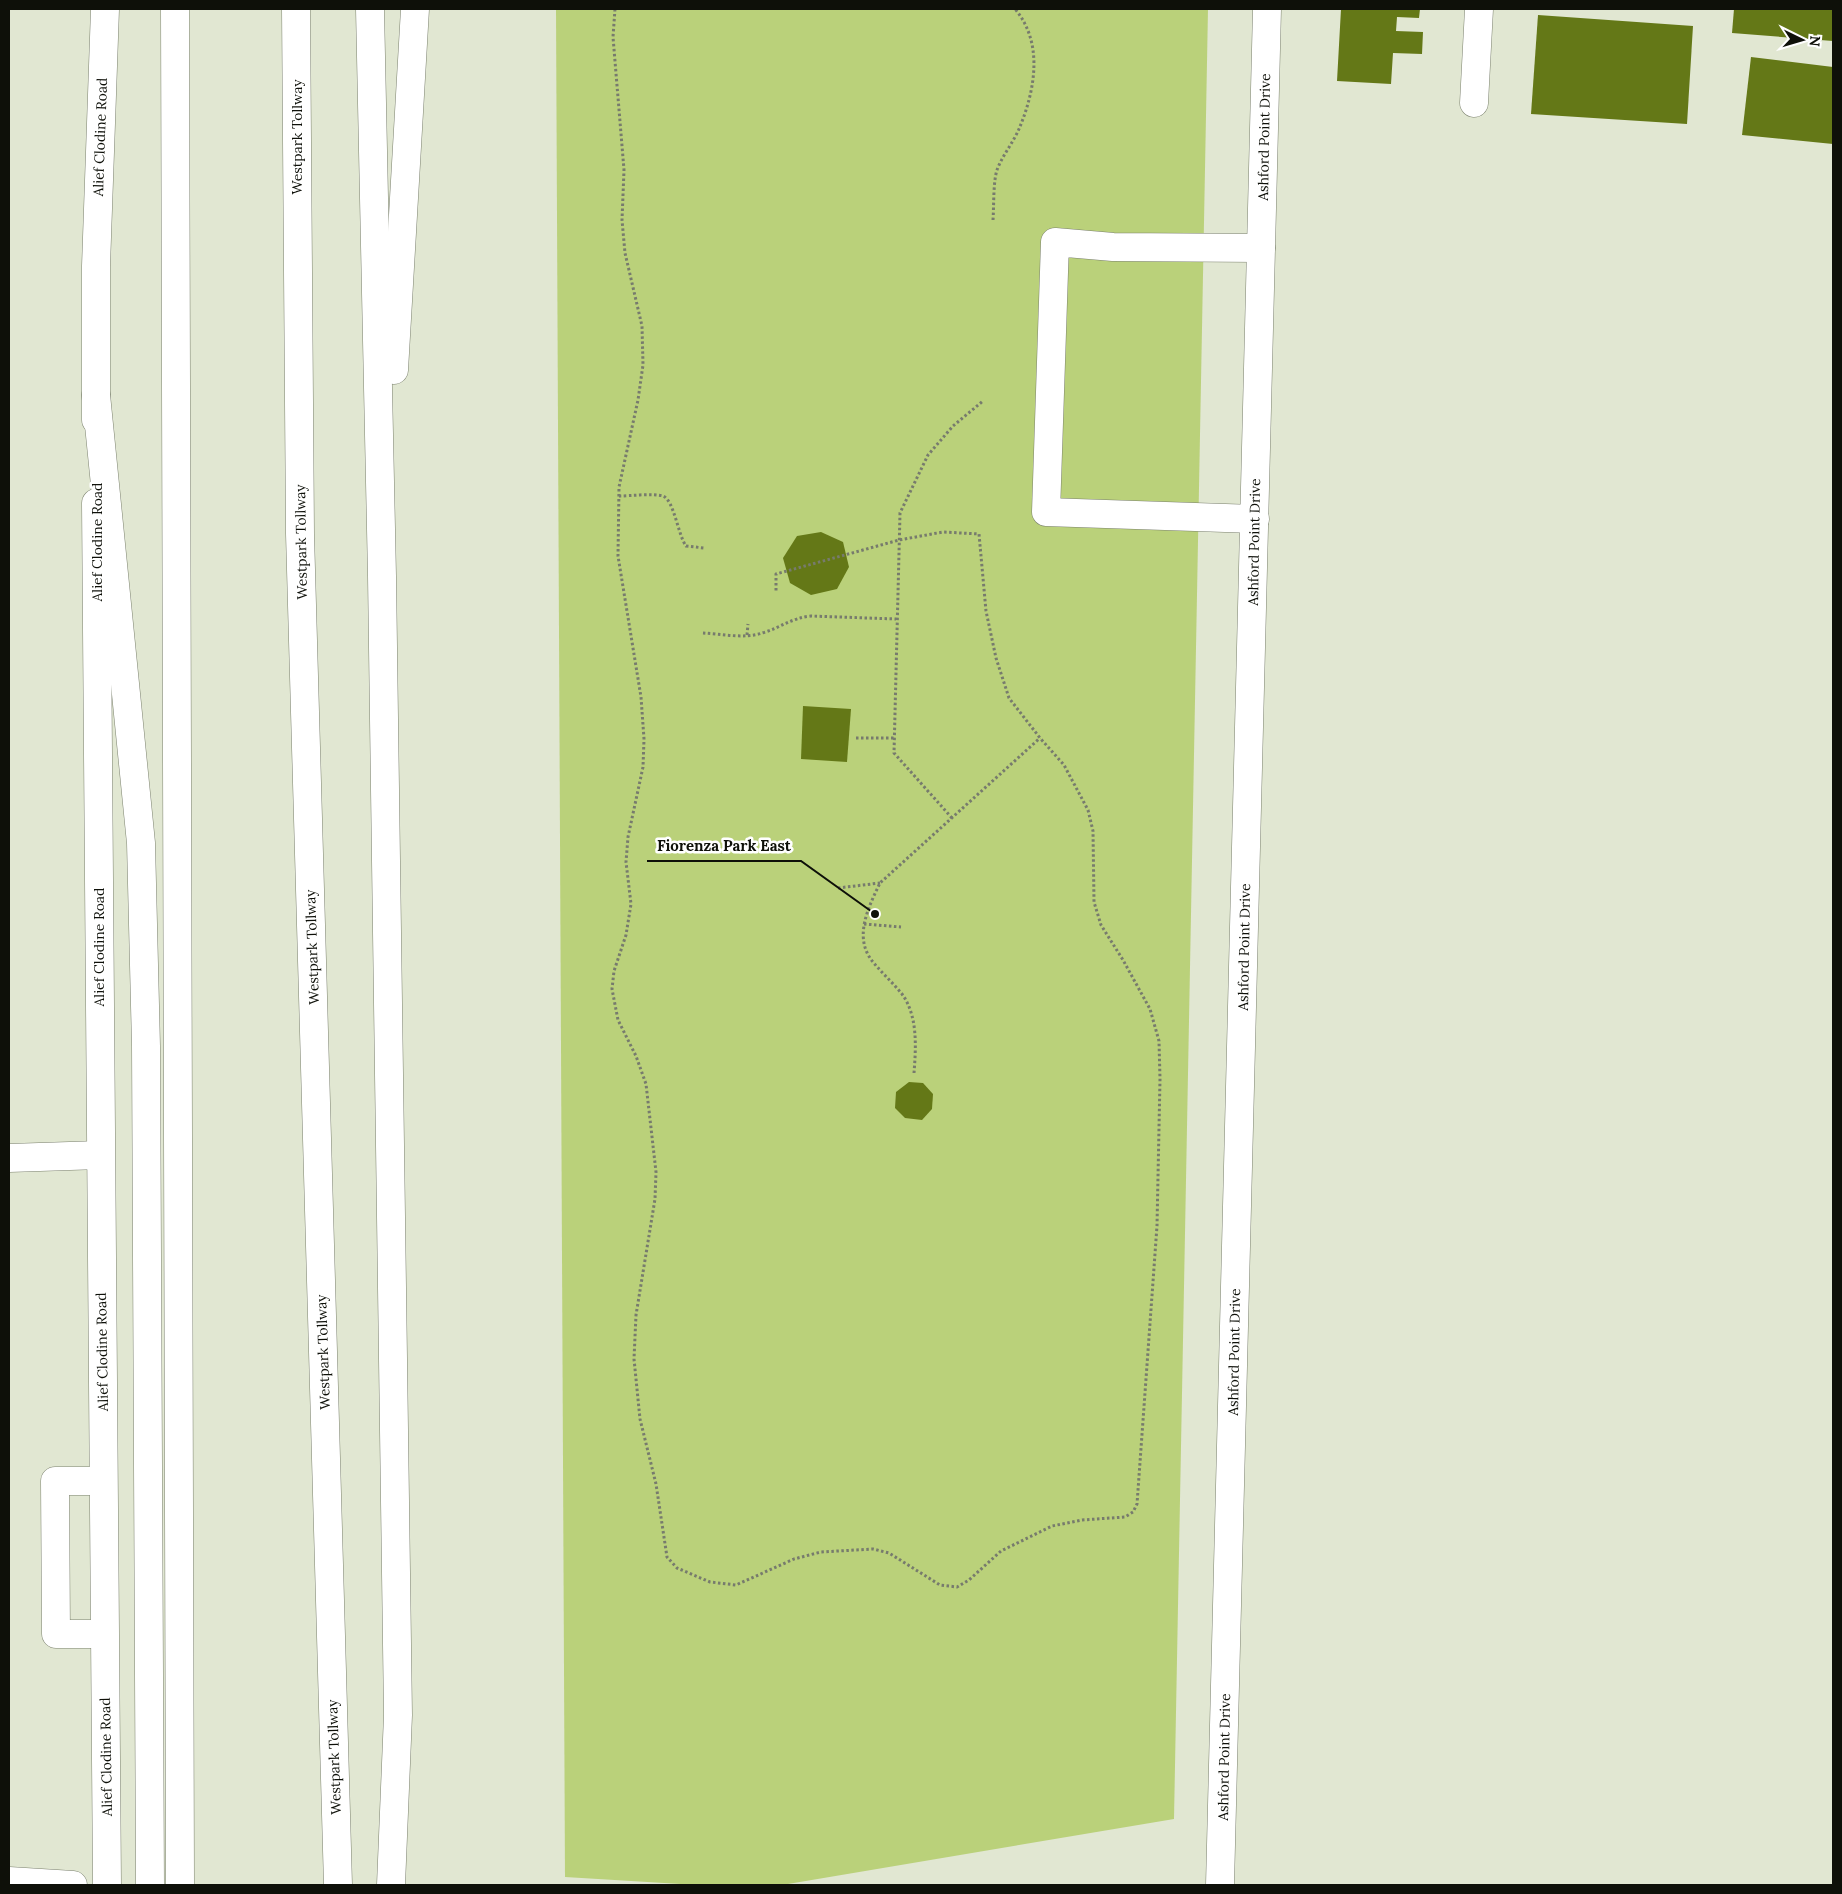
<svg xmlns="http://www.w3.org/2000/svg" width="1842" height="1894" font-family="Lora,serif">
  <style>
    .green { fill: #bad17a }
    .building { fill: #647817 }
    .lines { fill: none; stroke-linecap: round; stroke-linejoin: round }
    .minor-casing { stroke: #7b816e; stroke-width: 29 }
    .major-casing { stroke: #7b816e; stroke-width: 29 }
    .highway-casing { stroke: #7b816e; stroke-width: 29 }
    .path { stroke: #777b6d; stroke-width: 3; stroke-dasharray: 2.5 2.5; stroke-linecap: butt }
    .minor { stroke: #fff; stroke-width: 28 }
    .major { stroke: #fff; stroke-width: 28 }
    .highway { stroke: #fff; stroke-width: 28 }
    .labels { text-anchor: middle; stroke-width: 5; stroke-linejoin: round; paint-order: stroke }
    .street-label { font-size: 14px; fill: #0e1009; stroke: #fff }
    .leader { fill: none; stroke: #0e1009; stroke-width: 2 }
    .callout-dot { fill: #0e1009; stroke: #fff; stroke-width: 2 }
    .callout-label { font-size: 15px; text-anchor: middle; font-weight: bold; fill: #0e1009; stroke: #fff; stroke-width: 5; stroke-linejoin: round; paint-order: stroke }
  </style>
  <rect width="100%" height="100%" fill="#e1e7d2"/>
  <!-- green -->
  <path class="green" d="M556,9H1208L1174,1819L782,1885H697L565,1877Z"/>
  <!-- building -->
  <g class="building">
    <path d="M1341,9H1420L1419,18L1397,17L1396,31L1423,32L1422,54L1393,53L1391,84L1337,81Z"/>
    <path d="M1734,9H1833V41L1732,33Z"/>
    <path d="M1538,15L1693,26L1687,124L1531,114Z"/>
    <path d="M1751,57L1833,67V144L1742,135Z"/>
    <path d="M821,532L843,542L849,567L837,589L811,595L790,583L783,558L797,536Z"/>
    <path d="M803,706L851,709L847,762L801,759Z"/>
    <path d="M909,1082L923,1083L933,1094L932,1109L922,1120L905,1118L895,1108L896,1092Z"/>
  </g>
  <g class="lines">
    <!-- minor casing -->
    <g class="minor-casing">
      <g id="minor">
        <path d="M1474,103L1479,9"/>
        <path d="M1255,519L1046,512L1055,242L1113,247L1261,248"/>
        <path d="M9,1158L100,1155"/>
        <path d="M103,1481H55L56,1634H104"/>
        <path d="M9,1881L73,1885"/>
        <path d="M1220,1885L1267,9"/>
      </g>
    </g>
    <!-- major casing -->
    <g class="major-casing">
      <g id="major">
        <path d="M175,9L180,1885"/>
        <path d="M96,420V266L105,9"/>
        <path d="M96,503L107,1885"/>
      </g>
    </g>
    <!-- highway casing -->
    <g class="highway-casing">
      <g id="highway">
        <path d="M296,9L300,534L338,1885"/>
        <path d="M370,9L382,576L398,1715L391,1885"/>
        <path d="M394,370L415,9"/>
        <path d="M96,395L141,843L146,1046L150,1885"/>
      </g>
    </g>
    <!-- path -->
    <g class="path">
      <path d="M615,9L613,37L624,170L622,220L625,253L642,326L643,365L638,400L619,487L618,556L641,697L644,739L643,767L628,837L626,862L631,904L626,935L614,971L612,989L618,1020L636,1056L646,1084L656,1172L655,1199L636,1315L634,1359L640,1419L656,1484L667,1557L677,1568L710,1582L736,1585L794,1559L821,1552L873,1549L889,1553L940,1585L957,1587L969,1580L1001,1551L1052,1526L1082,1520L1125,1517L1133,1512L1137,1504L1157,1226L1160,1079L1159,1041L1150,1009L1123,960L1101,925L1094,902L1093,831L1088,810L1064,765L1040,738L1009,698L996,658L986,611L979,534L943,532L899,540L776,574V592"/>
      <path d="M993,220C994,207 993,182 997,170C1002,156 1013,143 1019,129C1035,91 1044,43 1015,9"/>
      <path d="M619,496C631,496 652,493 663,496C674,500 678,535 686,546L704,548"/>
      <path d="M703,633C721,634 745,639 762,633C780,628 791,618 811,616L896,619"/>
      <path d="M747,635L748,624"/>
      <path d="M856,738H894"/>
      <path d="M952,818L894,753L900,513L928,455L953,426L983,401"/>
      <path d="M838,888L880,883"/>
      <path d="M864,924L901,927"/>
      <path d="M914,1073C916,1047 918,1016 902,994C893,983 882,973 873,962C853,938 868,908 880,883L1040,738"/>
    </g>
    <!-- minor -->
    <use href="#minor" class="minor"/>
    <!-- major -->
    <use href="#major" class="major"/>
    <!-- highway -->
    <use href="#highway" class="highway"/>
  </g>
  <g class="labels">
    <!-- street labels -->
    <g class="street-label">
      <text transform="translate(100 137) rotate(-88)" y="5">Alief Clodine Road</text>
      <text transform="translate(297 137) rotate(-90)" y="5">Westpark Tollway</text>
      <text transform="translate(1264 137) rotate(-89)" y="5">Ashford Point Drive</text>
      <text transform="translate(97 542) rotate(-90)" y="5">Alief Clodine Road</text>
      <text transform="translate(301 542) rotate(-91)" y="5">Westpark Tollway</text>
      <text transform="translate(1254 542) rotate(-89)" y="5">Ashford Point Drive</text>
      <text transform="translate(99 947) rotate(-90)" y="5">Alief Clodine Road</text>
      <text transform="translate(312 947) rotate(-92)" y="5">Westpark Tollway</text>
      <text transform="translate(1244 947) rotate(-89)" y="5">Ashford Point Drive</text>
      <text transform="translate(102 1352) rotate(-91)" y="5">Alief Clodine Road</text>
      <text transform="translate(323 1352) rotate(-92)" y="5">Westpark Tollway</text>
      <text transform="translate(1234 1352) rotate(-89)" y="5">Ashford Point Drive</text>
      <text transform="translate(106 1757) rotate(-91)" y="5">Alief Clodine Road</text>
      <text transform="translate(334 1757) rotate(-92)" y="5">Westpark Tollway</text>
      <text transform="translate(1224 1757) rotate(-89)" y="5">Ashford Point Drive</text>
    </g>
  </g>
  <!-- callouts -->
  <path class="leader" d="M875 914L801 861H647"/>
  <circle class="callout-dot" cx="875" cy="914" r="5"/>
  <g class="callout-label">
    <text x="724" y="851">Fiorenza Park East</text>
  </g>
  <!-- border -->
  <rect width="1842" height="1894" fill="none" stroke="#0e1009" stroke-width="20"/>
  <!-- north arrow -->
  <g transform="translate(1802 40) rotate(95)" stroke="#ffffff" stroke-width="4" paint-order="stroke">
  <path d="M0-4L9 19L0 12L-9 19Z" fill="#0e1009"/>
  <text y="-8" font-size="14" font-weight="bold" text-anchor="middle" fill="#0e1009">N</text>
  </g>
</svg>
